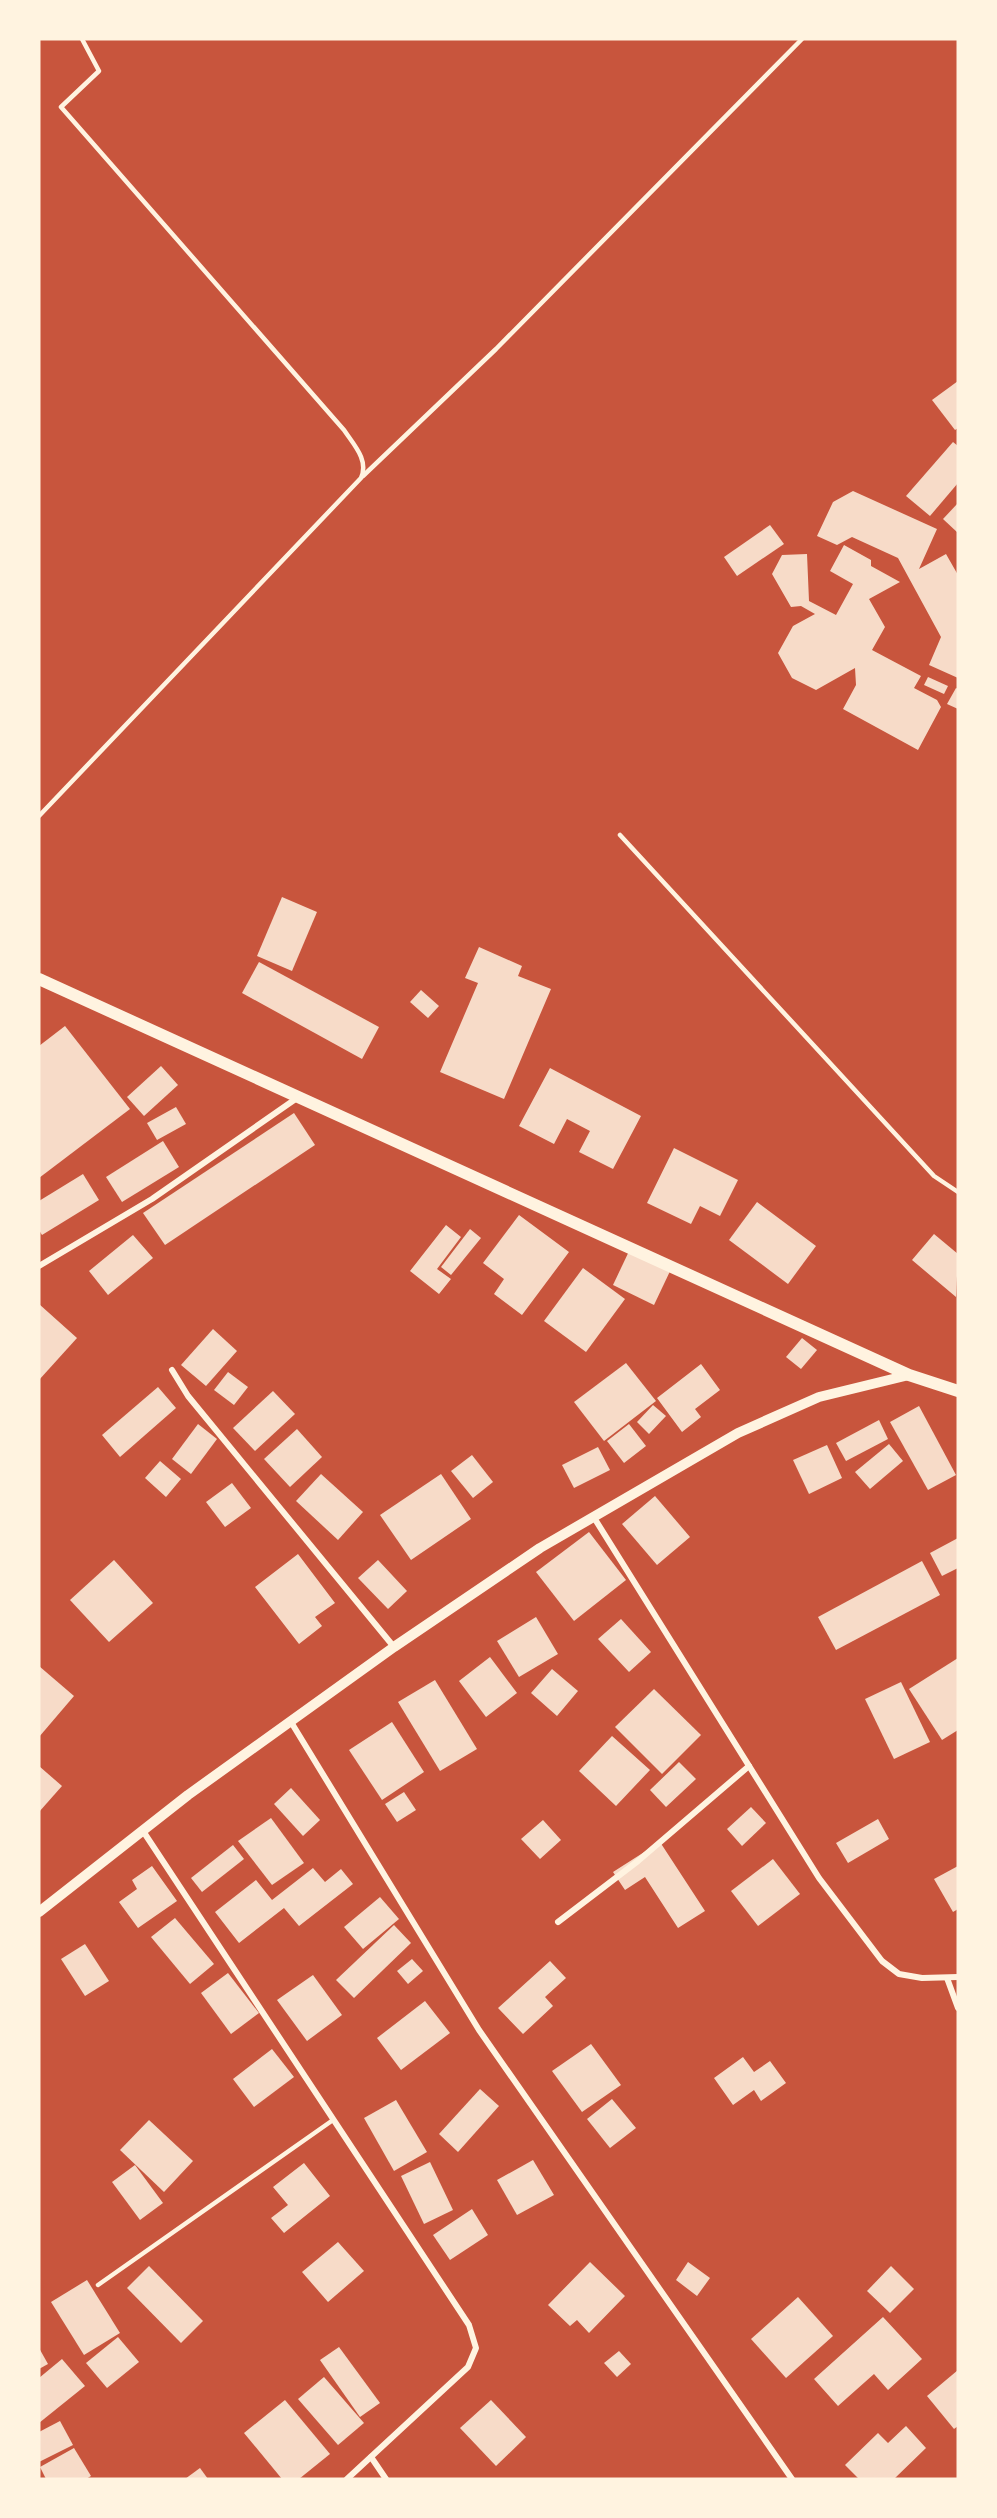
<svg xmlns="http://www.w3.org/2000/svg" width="997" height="2518" font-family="Rubik,sans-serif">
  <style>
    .building { fill: #f7dbc8 }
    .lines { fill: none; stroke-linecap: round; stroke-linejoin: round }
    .service { stroke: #fff3e0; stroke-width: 4.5 }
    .minor { stroke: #fff3e0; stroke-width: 6 }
    .tertiary { stroke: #fff3e0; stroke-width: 10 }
    .secondary { stroke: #fff3e0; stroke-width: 12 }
  </style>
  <rect width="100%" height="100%" fill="#c8553d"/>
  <!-- building -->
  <g class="building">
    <path d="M958,381V428L955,430L932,400Z"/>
    <path d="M953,442L958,446V483L930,516L906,496Z"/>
    <path d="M853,491L937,529L919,569L946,554L958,575V678L929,665L941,637L898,558L852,537L837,545L817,536L833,502Z"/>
    <path d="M958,503V533L943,519Z"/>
    <path d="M770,525L784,544L737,576L724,557Z"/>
    <path d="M844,545L871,560V566L900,582L869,599L885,627L872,650L921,676L914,688L937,700L941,707L918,750L843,709L856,685L855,668L816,690L792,678L778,653L793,626L815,614L801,606L791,607L772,574L782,555L807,554L809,601L836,615L853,584L830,571Z"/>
    <path d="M928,677L948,686L944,694L924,685Z"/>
    <path d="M956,688L958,689V709L947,704Z"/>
    <path d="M282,897L317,912L292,971L257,956Z"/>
    <path d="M479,947L522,966L518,976L551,989L504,1099L440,1072L478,983L465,978Z"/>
    <path d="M259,962L379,1027L362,1059L242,993Z"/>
    <path d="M421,990L439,1006L428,1018L410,1002Z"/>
    <path d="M65,1026L130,1109L39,1178V1046Z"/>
    <path d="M161,1066L178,1085L144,1116L127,1097Z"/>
    <path d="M550,1068L641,1116L613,1169L579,1152L590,1131L567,1119L554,1144L519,1126Z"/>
    <path d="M176,1107L186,1124L157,1140L147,1123Z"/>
    <path d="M294,1113L315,1145L165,1245L143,1213Z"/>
    <path d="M163,1141L179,1167L122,1202L106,1177Z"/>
    <path d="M674,1148L738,1180L720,1216L700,1206L691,1224L647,1203Z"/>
    <path d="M83,1174L99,1200L42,1235L39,1230V1201Z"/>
    <path d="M757,1202L816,1246L788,1284L729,1240Z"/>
    <path d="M519,1215L569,1252L522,1315L494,1294L504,1279L483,1263Z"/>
    <path d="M446,1225L461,1237L437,1269L451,1279L439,1294L410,1271Z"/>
    <path d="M470,1229L481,1238L451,1275L441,1267Z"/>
    <path d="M934,1234L958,1254L956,1297L912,1260Z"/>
    <path d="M133,1235L153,1258L108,1295L89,1271Z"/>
    <path d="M631,1247L672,1267L654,1305L613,1285Z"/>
    <path d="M583,1268L625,1299L586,1352L544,1321Z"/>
    <path d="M39,1304L77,1338L39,1380Z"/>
    <path d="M213,1329L237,1351L206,1386L181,1365Z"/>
    <path d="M802,1338L817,1350L801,1369L786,1357Z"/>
    <path d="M626,1363L656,1401L604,1441L574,1402Z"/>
    <path d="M701,1364L720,1390L695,1409L701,1417L682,1432L657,1398Z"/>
    <path d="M228,1372L248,1387L234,1405L214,1390Z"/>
    <path d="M158,1387L176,1408L120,1457L102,1435Z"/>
    <path d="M273,1391L295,1414L255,1451L233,1428Z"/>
    <path d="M653,1405L666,1416L649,1434L637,1422Z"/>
    <path d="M919,1406L956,1475L928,1490L890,1422Z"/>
    <path d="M879,1420L888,1439L846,1461L836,1443Z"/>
    <path d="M198,1424L217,1439L191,1474L172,1459Z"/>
    <path d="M629,1424L646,1446L624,1463L607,1441Z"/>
    <path d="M297,1429L322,1457L290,1487L264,1459Z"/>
    <path d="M889,1444L903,1461L870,1489L855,1472Z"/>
    <path d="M827,1445L842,1478L809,1494L793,1460Z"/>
    <path d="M598,1447L610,1470L574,1488L562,1465Z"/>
    <path d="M472,1455L493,1482L473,1498L451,1471Z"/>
    <path d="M160,1461L181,1479L166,1497L145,1478Z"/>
    <path d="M321,1474L363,1512L338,1540L296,1501Z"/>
    <path d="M441,1474L471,1519L411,1560L380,1515Z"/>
    <path d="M232,1483L251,1508L225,1527L206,1502Z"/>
    <path d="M655,1496L690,1537L657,1565L622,1524Z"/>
    <path d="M589,1532L626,1580L574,1621L536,1572Z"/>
    <path d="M958,1538V1568L942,1576L930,1553Z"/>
    <path d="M298,1554L335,1603L315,1617L322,1626L299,1644L255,1587Z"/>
    <path d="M114,1560L153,1603L109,1642L70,1600Z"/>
    <path d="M378,1560L407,1591L388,1609L358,1578Z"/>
    <path d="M922,1561L940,1595L836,1650L818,1617Z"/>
    <path d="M536,1617L558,1654L519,1677L497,1641Z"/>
    <path d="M621,1619L651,1652L629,1672L598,1639Z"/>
    <path d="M490,1657L517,1693L486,1717L459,1681Z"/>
    <path d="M958,1658V1730L942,1740L909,1689Z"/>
    <path d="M39,1666L74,1696L39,1737Z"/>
    <path d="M552,1669L578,1691L557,1716L531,1693Z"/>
    <path d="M435,1680L477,1749L440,1771L398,1702Z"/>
    <path d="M901,1682L930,1742L894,1759L865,1699Z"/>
    <path d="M654,1689L701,1735L662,1774L615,1727Z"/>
    <path d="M392,1722L424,1772L382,1800L349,1750Z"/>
    <path d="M612,1736L650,1770L616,1806L579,1771Z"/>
    <path d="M679,1762L696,1779L666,1807L650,1790Z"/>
    <path d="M39,1766L62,1786L39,1812Z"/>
    <path d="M291,1788L320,1820L303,1836L274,1804Z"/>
    <path d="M404,1792L416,1810L397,1822L385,1804Z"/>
    <path d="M751,1807L766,1823L742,1846L727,1829Z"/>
    <path d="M271,1818L304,1863L272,1885L238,1841Z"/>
    <path d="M878,1819L889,1839L848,1863L836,1843Z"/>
    <path d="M543,1820L561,1840L540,1859L521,1839Z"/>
    <path d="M660,1842L705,1911L678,1928L645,1877L625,1890L613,1872Z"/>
    <path d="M233,1845L244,1859L202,1892L191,1878Z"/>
    <path d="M773,1859L800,1894L758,1926L731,1891Z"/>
    <path d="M152,1866L177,1901L138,1928L119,1902L137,1889L132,1880Z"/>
    <path d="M958,1866V1909L953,1912L934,1879Z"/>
    <path d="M313,1868L325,1882L341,1869L353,1884L299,1926L284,1908L239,1943L215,1912L256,1880L272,1900Z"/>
    <path d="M380,1897L399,1919L363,1949L344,1927Z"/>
    <path d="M175,1918L214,1964L190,1984L151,1937Z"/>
    <path d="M394,1925L411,1943L354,1998L336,1980Z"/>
    <path d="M85,1944L109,1981L85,1996L61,1959Z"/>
    <path d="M412,1959L423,1971L408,1984L397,1971Z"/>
    <path d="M550,1961L566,1978L545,1997L553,2006L523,2034L498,2008Z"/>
    <path d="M228,1973L259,2013L231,2034L201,1993Z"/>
    <path d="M313,1975L342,2015L307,2041L277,2000Z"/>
    <path d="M425,2001L450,2033L401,2070L377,2038Z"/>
    <path d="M591,2044L621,2085L582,2112L552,2071Z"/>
    <path d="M272,2049L294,2077L254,2107L233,2079Z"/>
    <path d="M743,2057L754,2072L770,2061L786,2083L761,2101L754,2090L733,2105L714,2078Z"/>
    <path d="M480,2089L499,2106L458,2152L439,2134Z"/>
    <path d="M612,2099L636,2128L610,2148L587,2119Z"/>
    <path d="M396,2100L427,2152L394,2171L364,2118Z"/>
    <path d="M149,2120L193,2161L164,2192L120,2150Z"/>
    <path d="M533,2160L554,2195L517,2215L497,2180Z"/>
    <path d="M430,2162L453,2210L424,2224L401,2176Z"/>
    <path d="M304,2163L330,2196L284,2233L271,2218L288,2205L273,2187Z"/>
    <path d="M135,2165L163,2203L140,2220L112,2182Z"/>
    <path d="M472,2209L488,2235L450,2260L433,2235Z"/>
    <path d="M338,2242L364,2271L328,2302L302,2272Z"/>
    <path d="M590,2262L625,2296L589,2333L577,2320L570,2326L548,2305Z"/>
    <path d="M688,2262L710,2278L697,2296L676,2280Z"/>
    <path d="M149,2266L203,2321L181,2343L127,2288Z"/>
    <path d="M891,2266L914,2289L890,2313L867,2291Z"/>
    <path d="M87,2280L120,2333L84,2355L51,2302Z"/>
    <path d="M798,2297L833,2336L786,2378L751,2339Z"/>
    <path d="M883,2317L922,2359L888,2390L874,2374L838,2406L814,2379Z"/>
    <path d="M118,2337L139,2362L107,2388L86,2363Z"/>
    <path d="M339,2347L380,2403L360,2417L320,2360Z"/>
    <path d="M39,2348L48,2364L39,2369Z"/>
    <path d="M619,2351L631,2364L617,2377L604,2363Z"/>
    <path d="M62,2359L85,2386L39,2423V2378Z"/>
    <path d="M958,2370V2426L954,2429L927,2396Z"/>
    <path d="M324,2377L364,2423L338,2445L298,2399Z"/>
    <path d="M285,2400L330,2454L299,2479H282L244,2433Z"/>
    <path d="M491,2400L526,2437L496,2466L460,2428Z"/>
    <path d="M60,2421L73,2445L39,2462V2432Z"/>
    <path d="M906,2426L926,2448L894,2479H859L845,2465L878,2433L888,2443Z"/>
    <path d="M74,2448L91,2476L86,2479H46L40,2467Z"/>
    <path d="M200,2468L208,2479H185Z"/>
  </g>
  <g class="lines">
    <!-- service -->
    <g class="service">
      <path d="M363,476L496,349L802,39"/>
      <path d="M39,816L361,478C369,460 354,445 344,430L61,107L99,71L82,39"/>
      <path d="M620,835L934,1176L958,1192"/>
      <path d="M98,2285L333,2120"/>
    </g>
    <!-- minor -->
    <g class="minor">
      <path d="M39,1266L152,1199L297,1098"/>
      <path d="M172,1370L188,1396L394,1647"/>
      <path d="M593,1516L819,1878L882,1961L899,1974L922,1978L958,1977"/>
      <path d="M291,1722L479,2030L792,2479"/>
      <path d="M143,1831L469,2325L476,2348L468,2367L347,2479"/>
      <path d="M558,1922L638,1861L749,1766"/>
      <path d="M947,1978L958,2008"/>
      <path d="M371,2457L386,2479"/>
    </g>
    <!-- tertiary -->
    <path class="tertiary" d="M39,1912L188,1795L394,1647L540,1548L738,1433L819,1397L909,1375"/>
    <!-- secondary -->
    <path class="secondary" d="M39,979L909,1375L958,1391"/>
  </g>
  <!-- border -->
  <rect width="997" height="2518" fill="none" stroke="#fff3e0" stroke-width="81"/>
</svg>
